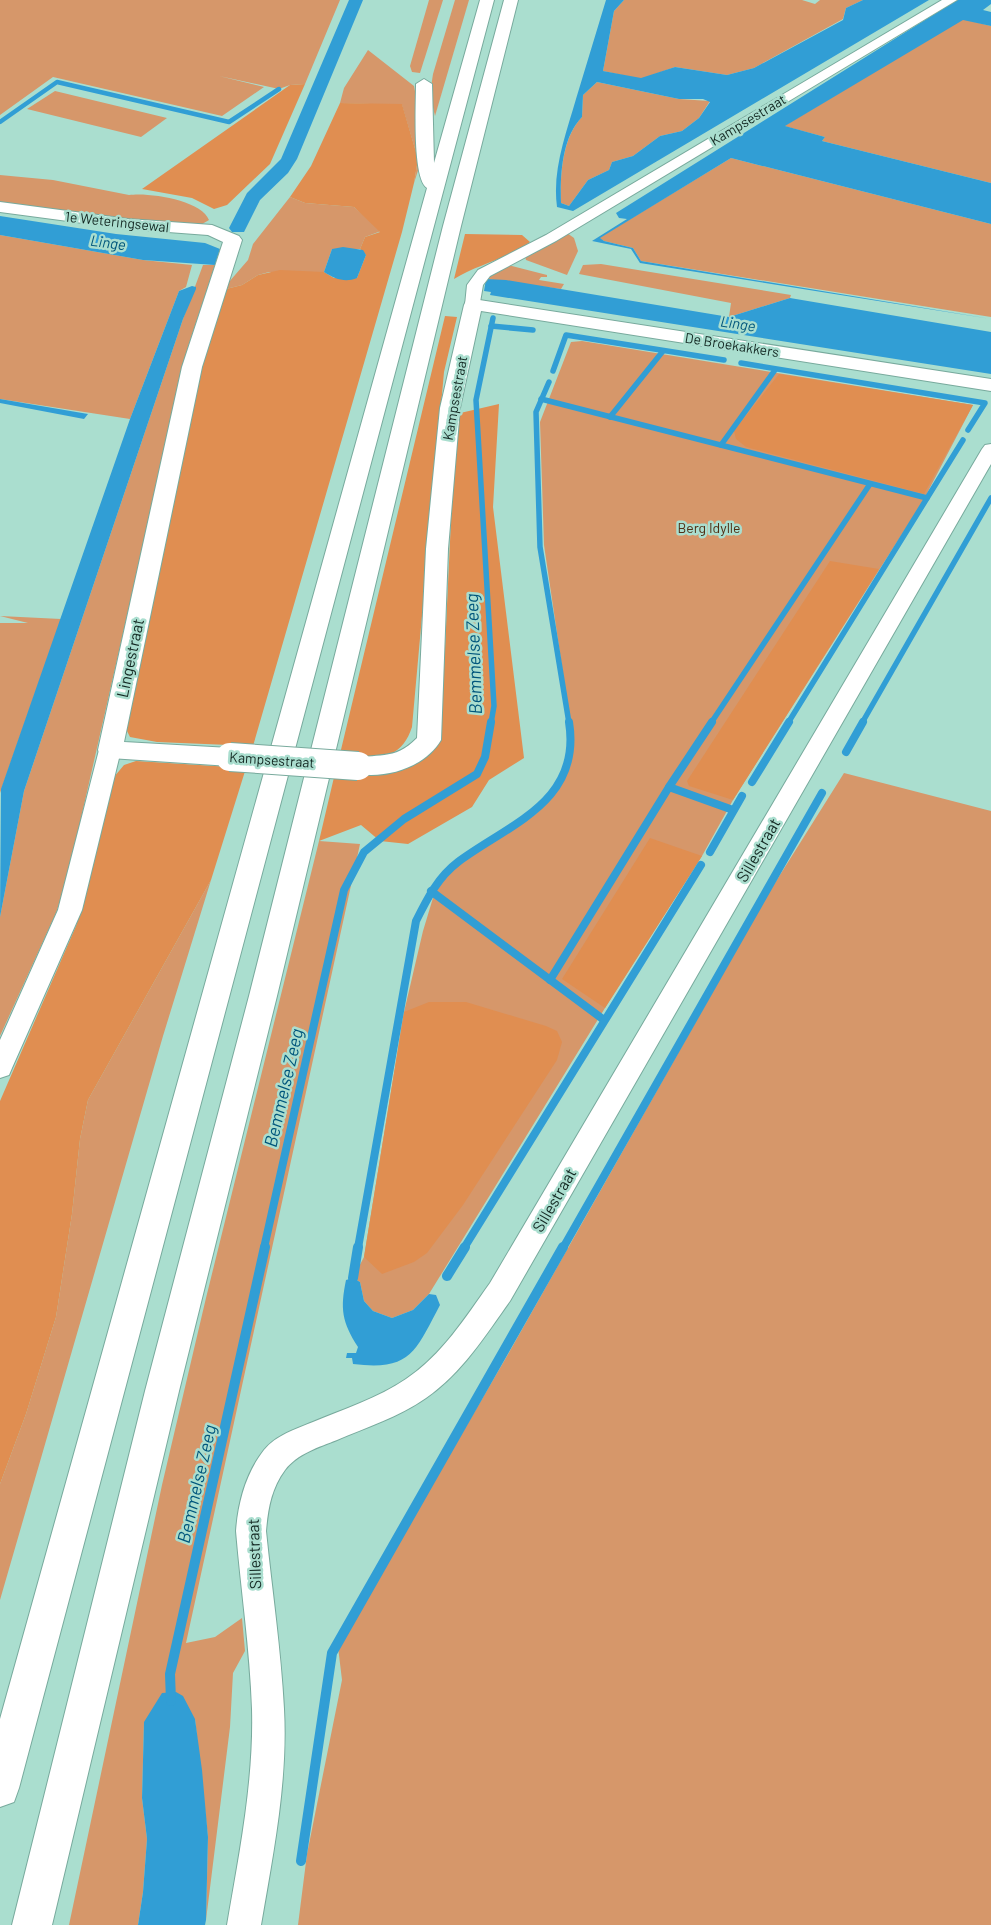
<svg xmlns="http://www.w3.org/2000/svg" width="991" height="1925" font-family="Barlow,sans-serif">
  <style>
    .green { fill: #d6976a }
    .forest { fill: #e08e51 }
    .water { fill: #319ed5; fill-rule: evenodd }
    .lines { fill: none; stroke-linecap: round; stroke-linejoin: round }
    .stream-far3 { stroke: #319ed5; stroke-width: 4.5 }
    .stream-far2 { stroke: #319ed5; stroke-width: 5.5 }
    .stream-far1 { stroke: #319ed5; stroke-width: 8 }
    .stream { stroke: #319ed5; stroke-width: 10 }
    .canal { fill: #319ed5; fill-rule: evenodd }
    .street-casing { stroke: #78aa9d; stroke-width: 2 }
    .secondary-casing { stroke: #78aa9d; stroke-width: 2 }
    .highway-casing { stroke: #78aa9d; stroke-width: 2 }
    .street { fill: #fff; fill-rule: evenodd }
    .secondary { fill: #fff; fill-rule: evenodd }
    .highway { fill: #fff; fill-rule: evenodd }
    .secondary-bridge-casing { stroke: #78aa9d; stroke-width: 30; stroke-linecap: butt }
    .secondary-bridge { stroke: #fff; stroke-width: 28 }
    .labels { text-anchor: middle; stroke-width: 5; stroke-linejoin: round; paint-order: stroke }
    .far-street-label { font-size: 14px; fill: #132822; stroke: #aadecf }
    .far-park-label { font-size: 14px; fill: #4f2e14; stroke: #aadecf }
    .far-water-label { font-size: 15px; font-style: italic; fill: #00567c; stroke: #aadecf }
    .street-label { font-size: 16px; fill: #132822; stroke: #aadecf }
    .water-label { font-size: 18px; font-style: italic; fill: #00567c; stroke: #aadecf }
  </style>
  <rect width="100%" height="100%" fill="#aadecf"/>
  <!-- green -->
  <g class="green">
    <path d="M0,0H340L305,84L290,85L279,89L219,76L264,87L222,116L53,77L0,115Z"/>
    <path d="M429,0H443L420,73L412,72L410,66Z"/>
    <path d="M455,0H469L435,116L430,94L433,74Z"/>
    <path d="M624,0H802L815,4L820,0H863L846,8L843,19L754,68L727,75L675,67L641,79L603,71L614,11Z"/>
    <path d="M963,19L991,26V183L822,141L825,137L784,126Z"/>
    <path d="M368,50L414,86L423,134L424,152L414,183L418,159L402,105L340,103L344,88Z"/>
    <path d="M597,82L679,99L710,101L699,118L682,131L660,136L633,156L612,162L609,170L588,180L569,206L561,203C560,175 562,138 582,117L583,95Z"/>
    <path d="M55,91L167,118L141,137L27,109Z"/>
    <path d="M731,158L991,224V317L641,261L633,248L604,241L599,238Z"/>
    <path d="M0,175L53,180L129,195C148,192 202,200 209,220L197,227L162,225L0,203Z"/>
    <path d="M290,197L305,203L354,207L381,231L365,237L360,249H332L324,272H269L258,275L242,285L222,290L248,260L253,244Z"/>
    <path d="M567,233L574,238L578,251L567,275L526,260L525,256Z"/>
    <path d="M0,235L143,260L192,265L186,287L179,291L130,419L0,399Z"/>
    <path d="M601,264L791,295L790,298L729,317L731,303L579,274L583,265Z"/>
    <path d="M203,265H215L188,347L67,880L56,913L0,1036V917L24,791L183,319Z"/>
    <path d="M508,265L547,275V277H541L539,280L564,284L561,289L486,279L488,275Z"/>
    <path d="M582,341L973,405L923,501L733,800L702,856L605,1008L429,1294L413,1310L392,1318L373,1311L364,1301L360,1282L353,1278L364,1257L404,1012L423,931L436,888L458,865L536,814L555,791L567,766L572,735L544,545L540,422L571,342Z"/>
    <path d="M0,616L61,619L0,793V623H28Z"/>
    <path d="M844,773L991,811V1925H298L307,1854L342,1680L338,1647L507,1356L768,894Z"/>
    <path d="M319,841L360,844L186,1643L215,1637L242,1618L245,1651L233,1673L230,1727L206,1920L208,1837L195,1719L144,1722L142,1798L147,1839L143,1892L138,1925H69L162,1485L206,1298Z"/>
    <path d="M211,880L163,1036L0,1600V1484L26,1414L56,1317L72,1214L80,1139L88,1100Z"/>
  </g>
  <!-- forest -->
  <g class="forest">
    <path d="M305,84L270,164L227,205L214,209L192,198L142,189L290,85Z"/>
    <path d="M340,103L402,104L418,159L414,183L402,232L253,746L157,742L130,737L126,729L202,356L222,290L242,285L258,275L280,270L324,272L334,278H357L366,255L360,249L365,237L380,232L354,207L305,203L290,197L311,166Z"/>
    <path d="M465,234L522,235L530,242C508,259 478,264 454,279Z"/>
    <path d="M445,316L457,317L444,372L412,727C400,764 370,760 339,758Z"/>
    <path d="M779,374L973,405L924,494L746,447L736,439L734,431Z"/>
    <path d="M499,404L493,507L524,758L489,780L472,807L408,844L380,841L361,825L319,841L335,773C371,776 385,779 416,759C432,748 434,753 441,733L456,414Z"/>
    <path d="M830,561L879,569L733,800L689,786L687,781Z"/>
    <path d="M136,761L246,768L211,880L88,1100L80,1139L72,1214L56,1317L26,1414L0,1484V1101L76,926L114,777L124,765Z"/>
    <path d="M650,838L702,856L605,1008L562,979Z"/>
    <path d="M429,1002H466L546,1026L557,1031L562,1042L557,1060L463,1205L427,1253L414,1262L382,1274L364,1257L404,1012Z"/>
  </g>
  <!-- water -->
  <g class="water">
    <path d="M606,0H624L614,11L603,71L641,78L675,67L727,75L754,68L843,20L846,8L863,0H929L573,211L557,207C552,170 566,134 576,99C586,66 596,33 606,0ZM597,82L679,99H703L710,102L699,118L682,131L660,136L633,156L612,162L609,170L588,180L569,206L561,203C560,175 562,137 582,117L583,95Z"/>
    <path d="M957,0H991V4L983,10L991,12V26L963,20L785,126L825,137L822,141L991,183V224L731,158L600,238L604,241L633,248L641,261L991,319L640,263L631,249L592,241L627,219L619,218L616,213Z"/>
    <path d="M0,216L116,234L205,243L220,249L215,265L143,260L0,235Z"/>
    <path d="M343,247L363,250L366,255L357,278C345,283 335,279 324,272L332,249Z"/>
    <path d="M486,279L506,280L729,317L790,298L991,332V374L490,295L491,292L484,291Z"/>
    <path d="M192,286L196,287V289L183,319L24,791L0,917L1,789L130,419L179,291Z"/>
    <path d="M0,399L88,414L84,419L0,403Z"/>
    <path d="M353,1278L360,1282L364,1301L373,1311L392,1318L413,1310L429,1294L436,1295L440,1305C415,1352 411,1371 353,1364L352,1358H346L347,1353H356L358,1347C342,1322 340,1309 346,1280Z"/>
    <path d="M176,1692L183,1696L195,1719L202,1770L208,1837L206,1920L205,1925H138L143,1892L147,1839L142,1798L144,1722L162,1693Z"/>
  </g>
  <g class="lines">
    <!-- stream-far3 -->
    <path class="stream-far3" d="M0,122L57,82L229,122L279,89"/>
    <!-- stream-far2 -->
    <g class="stream-far2">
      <path d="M491,326L533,330"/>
      <path d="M741,363L985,403L968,430"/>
      <path d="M553,371L566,335L724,360"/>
      <path d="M549,382L536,412L540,547L569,723"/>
      <path d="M541,399L927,498"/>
      <path d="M610,417L663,351"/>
      <path d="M721,445L775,370"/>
      <path d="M491,723L494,706L476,400L493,318"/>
      <path d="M711,723L870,484"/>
      <path d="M788,723L963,440"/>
      <path d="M862,723L991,498"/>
    </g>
    <!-- stream-far1 -->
    <g class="stream-far1">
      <path d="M846,752L863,722"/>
      <path d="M752,782L789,722"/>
      <path d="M669,787L733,810"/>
      <path d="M710,852L742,796"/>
      <path d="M431,891L604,1020"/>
      <path d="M550,980L669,787L712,722"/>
      <path d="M264,1248L344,890L364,852L404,819L477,774L485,757L491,722"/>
      <path d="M358,1248L416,921C427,899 438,877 458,862C509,824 582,802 569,722"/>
      <path d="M464,1248L701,865"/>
      <path d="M563,1248L822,793"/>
    </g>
    <!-- stream -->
    <g class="stream">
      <path d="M447,1276L465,1247"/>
      <path d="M353,1278L358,1247"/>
      <path d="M171,1701L170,1674L265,1247"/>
      <path d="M301,1861L332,1653L563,1247"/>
    </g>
    <!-- canal -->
    <path class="canal" d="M349,0H363L297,159L288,173L260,200L244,232H232L229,228L247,193L281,159Z"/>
    <!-- street casing -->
    <g class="street-casing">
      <g id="street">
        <path d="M942,0H957L556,241L490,276L483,285L479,308H467L465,305L467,285L478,270L546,235Z"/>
        <path d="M991,444V464L510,1301C485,1336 462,1373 426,1398C399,1417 367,1427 337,1440C319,1447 297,1454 285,1470C271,1489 268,1509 266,1531C272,1590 281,1650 284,1709C288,1781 273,1855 261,1925H227C239,1855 254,1781 252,1709C250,1650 241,1590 236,1531C238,1503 246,1473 264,1450C276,1435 296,1429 313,1422C344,1409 378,1398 406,1379C442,1355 465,1318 490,1283L982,449L985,445Z"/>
        <path d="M110,743L118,745L121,750L82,910L12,1068L9,1075L0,1078V1040L58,910L99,750L102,745Z"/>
      </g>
    </g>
    <!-- secondary casing -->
    <g class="secondary-casing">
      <g id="secondary">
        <path d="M0,202L128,219L212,225L239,236L242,240L202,367L124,742L230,748L239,751L242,757L239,763L230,766L110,758L101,756L98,750L182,367L223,242L208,235L128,229L0,212Z"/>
        <path d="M473,299L991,379V391L481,311L460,408L448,549L441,740C424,769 381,781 349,772L346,766L349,760C376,752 394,762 417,738L426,549L440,408L464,305L466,301Z"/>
      </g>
    </g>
    <!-- highway casing -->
    <g class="highway-casing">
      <g id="highway">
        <path d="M480,0H494L19,1788L14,1802L0,1807V1719L427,188C412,179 416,103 416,84L424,79L432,84L434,163Z"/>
        <path d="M504,0H518L461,226L277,996L179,1391L52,1925H12L145,1391L249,996L443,226Z"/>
      </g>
    </g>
    <!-- street -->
    <use href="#street" class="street"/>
    <!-- secondary -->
    <use href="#secondary" class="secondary"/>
    <!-- highway -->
    <use href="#highway" class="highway"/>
    <!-- secondary-bridge casing -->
    <g class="secondary-bridge-casing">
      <path id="secondary-bridge" d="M230,757L358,766"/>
    </g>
    <!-- secondary-bridge -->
    <use href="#secondary-bridge" class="secondary-bridge"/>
  </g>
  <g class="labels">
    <!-- far-street labels -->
    <g class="far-street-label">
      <text transform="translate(748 120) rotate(-31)" y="5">Kampsestraat</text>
      <text transform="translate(117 222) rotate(6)" y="5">1e Weteringsewal</text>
      <text transform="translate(732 345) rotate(9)" y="5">De Broekakkers</text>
      <text transform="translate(455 398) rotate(-80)" y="5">Kampsestraat</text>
      <text transform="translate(272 760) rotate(4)" y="5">Kampsestraat</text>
    </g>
    <!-- far-park labels -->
    <g class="far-park-label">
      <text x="709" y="533">Berg Idylle</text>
    </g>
    <!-- far-water labels -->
    <g class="far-water-label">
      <text transform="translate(108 243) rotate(8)" y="5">Linge</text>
      <text transform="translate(738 324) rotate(9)" y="5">Linge</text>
    </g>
    <!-- street labels -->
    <g class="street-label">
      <text transform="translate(130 658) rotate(-78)" y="6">Lingestraat</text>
      <text transform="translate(758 850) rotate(-60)" y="6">Sillestraat</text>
      <text transform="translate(554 1200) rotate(-60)" y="6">Sillestraat</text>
      <text transform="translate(254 1554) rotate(-92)" y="6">Sillestraat</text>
    </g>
    <!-- water labels -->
    <g class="water-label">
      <text transform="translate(474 654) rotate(-92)" y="6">Bemmelse Zeeg</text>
      <text transform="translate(284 1088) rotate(-77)" y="6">Bemmelse Zeeg</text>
      <text transform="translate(197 1484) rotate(-77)" y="6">Bemmelse Zeeg</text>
    </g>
  </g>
</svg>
